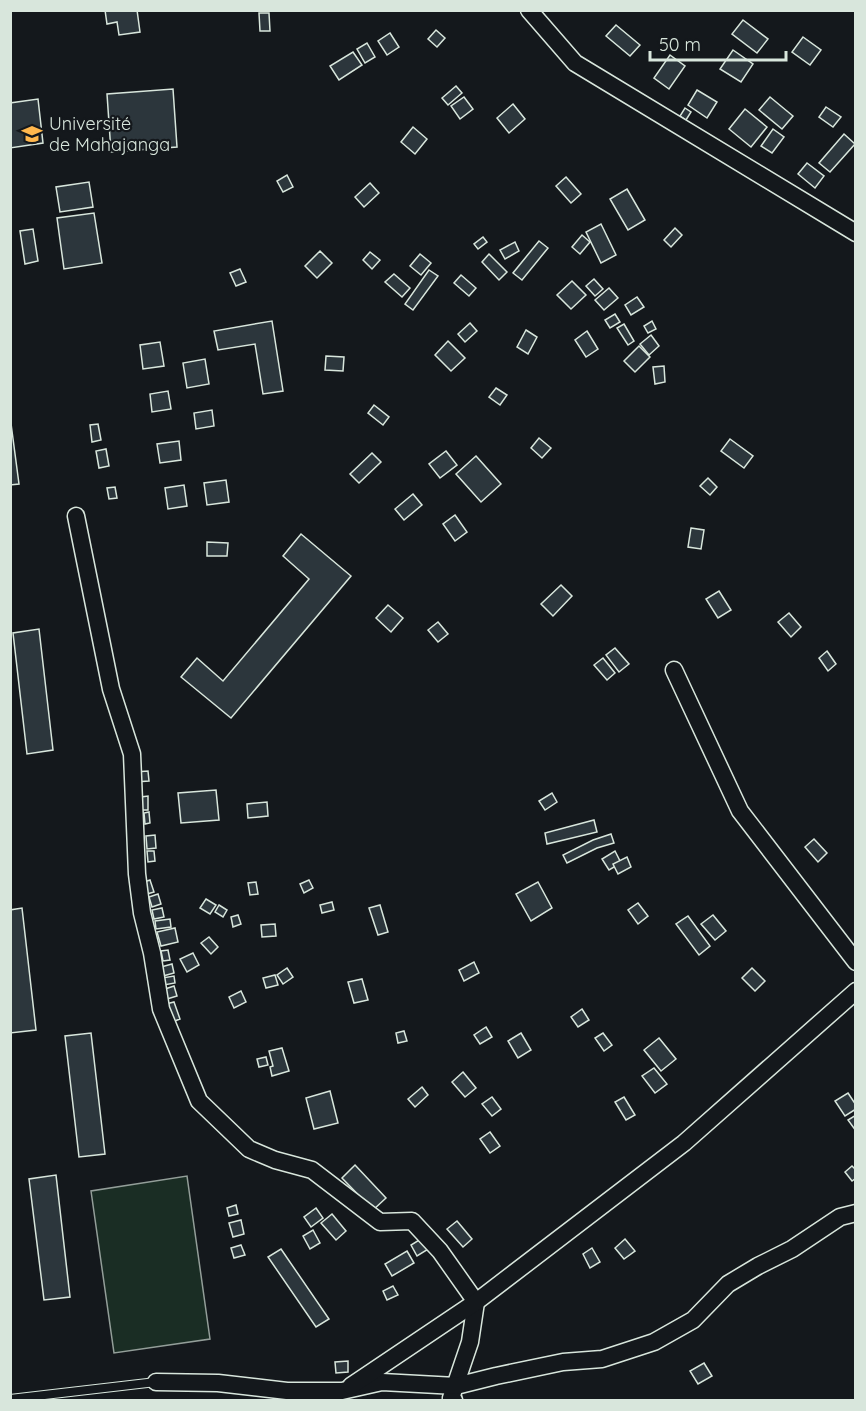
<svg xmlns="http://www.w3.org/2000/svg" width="866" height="1411" font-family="Quicksand,sans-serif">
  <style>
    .green { fill: #1a2d24; stroke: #939e99; stroke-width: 1.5 }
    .building { fill: #2c363c; stroke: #d8e6dc; stroke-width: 1.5 }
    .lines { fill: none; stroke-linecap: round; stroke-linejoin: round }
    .lane-casing { stroke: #d8e6dc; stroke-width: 10 }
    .street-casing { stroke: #d8e6dc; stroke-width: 19 }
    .lane { stroke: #14181c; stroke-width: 8 }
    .street { stroke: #14181c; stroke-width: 16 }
    .labels { text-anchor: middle; stroke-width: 4.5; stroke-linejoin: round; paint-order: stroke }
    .poi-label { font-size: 18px; fill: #d8e6dc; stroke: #14181c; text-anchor: start }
  </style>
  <rect width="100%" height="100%" fill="#14181c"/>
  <!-- green -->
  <path class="green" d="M187,1176L210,1339L114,1353L91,1191Z"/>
  <!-- building -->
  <g class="building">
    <path d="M105,10H137L140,32L119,35L117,22L107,24Z"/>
    <path d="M259,13H269L270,31H260Z"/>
    <path d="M743,20L768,39L757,53L732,34Z"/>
    <path d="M616,25L640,45L630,56L606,36Z"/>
    <path d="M436,30L445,38L437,47L428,39Z"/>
    <path d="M390,33L399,47L387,55L378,41Z"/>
    <path d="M803,37L821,50L810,65L792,52Z"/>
    <path d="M367,43L375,57L365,63L357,49Z"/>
    <path d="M733,50L753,64L741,82L720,69Z"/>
    <path d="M353,52L362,65L339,80L330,66Z"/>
    <path d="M670,55L685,66L669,89L654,78Z"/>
    <path d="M456,86L462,93L448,105L442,98Z"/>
    <path d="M173,89L177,147L111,152L107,94Z"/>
    <path d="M697,90L717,102L707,118L688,105Z"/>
    <path d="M464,97L473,109L460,119L451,106Z"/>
    <path d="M770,97L793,116L782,129L759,110Z"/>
    <path d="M38,99L43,143L10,148V103Z"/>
    <path d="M513,104L525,119L509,133L497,118Z"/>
    <path d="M826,107L841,117L833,127L819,117Z"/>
    <path d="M685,108L691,112L686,120L680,116Z"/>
    <path d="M745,109L767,127L751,147L729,129Z"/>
    <path d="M413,127L427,139L415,154L401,142Z"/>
    <path d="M773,129L784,137L772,153L761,146Z"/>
    <path d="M844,134L855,144L830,172L819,163Z"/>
    <path d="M807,163L824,176L815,188L798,174Z"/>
    <path d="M287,175L293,187L283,192L277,181Z"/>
    <path d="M566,177L581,194L571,203L556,186Z"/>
    <path d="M89,182L93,207L60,212L56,187Z"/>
    <path d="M370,183L379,193L364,207L355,197Z"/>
    <path d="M627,189L645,220L628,230L610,199Z"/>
    <path d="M94,213L102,263L64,269L57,218Z"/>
    <path d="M601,224L616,255L601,263L586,232Z"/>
    <path d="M675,228L682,235L671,247L664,240Z"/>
    <path d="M33,229L38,261L25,264L20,231Z"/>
    <path d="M582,235L590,242L580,254L572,247Z"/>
    <path d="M483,237L487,242L478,249L474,244Z"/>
    <path d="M539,241L548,248L522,280L513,273Z"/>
    <path d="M515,242L519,251L505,259L500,250Z"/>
    <path d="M320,251L332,263L317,278L305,266Z"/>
    <path d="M370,252L380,260L372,269L363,260Z"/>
    <path d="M420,254L431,263L421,275L410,266Z"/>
    <path d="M489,254L507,272L499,280L482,262Z"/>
    <path d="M240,269L246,282L236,286L230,273Z"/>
    <path d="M429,270L438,276L413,310L405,304Z"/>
    <path d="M394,274L410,288L402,297L385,282Z"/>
    <path d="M461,275L476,288L469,296L454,283Z"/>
    <path d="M594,279L603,289L595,296L586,286Z"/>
    <path d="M572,281L586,295L571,309L557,295Z"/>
    <path d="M609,288L618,298L604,310L595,300Z"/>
    <path d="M637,297L644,307L631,315L625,305Z"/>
    <path d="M615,314L620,322L610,328L605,320Z"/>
    <path d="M272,321L283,391L263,394L255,344L218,350L214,331Z"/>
    <path d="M652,321L656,329L648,333L644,326Z"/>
    <path d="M470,323L477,331L465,342L458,334Z"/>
    <path d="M624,324L634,341L628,345L617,328Z"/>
    <path d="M526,330L537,337L528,354L517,347Z"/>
    <path d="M587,331L598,349L586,357L575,340Z"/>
    <path d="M651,335L659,346L649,355L640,344Z"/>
    <path d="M448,341L465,358L451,371L435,355Z"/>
    <path d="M160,342L164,366L143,369L140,345Z"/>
    <path d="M639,346L650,357L635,372L624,361Z"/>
    <path d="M326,356L344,357L343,371L325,370Z"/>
    <path d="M205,359L209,384L187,388L183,363Z"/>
    <path d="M664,366L665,382L655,384L653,367Z"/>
    <path d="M496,388L507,395L500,405L489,397Z"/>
    <path d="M168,391L171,409L152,412L150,394Z"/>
    <path d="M374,405L389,417L383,425L368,413Z"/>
    <path d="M212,410L214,426L196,429L194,413Z"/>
    <path d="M10,416L19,484L10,485Z"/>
    <path d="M98,424L101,440L92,442L90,425Z"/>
    <path d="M539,438L551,448L542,458L531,448Z"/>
    <path d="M730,439L753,456L744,468L721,451Z"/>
    <path d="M179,441L181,460L160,463L157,444Z"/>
    <path d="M106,449L109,466L99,468L96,451Z"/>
    <path d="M446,451L457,465L440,478L429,464Z"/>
    <path d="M372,453L381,462L359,483L350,474Z"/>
    <path d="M476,456L501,484L481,502L456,474Z"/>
    <path d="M708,478L717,487L710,495L700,486Z"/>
    <path d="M226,480L229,502L207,505L204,483Z"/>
    <path d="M184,485L187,506L168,509L165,488Z"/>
    <path d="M115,487L117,498L109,499L107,488Z"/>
    <path d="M413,494L422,505L404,520L395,509Z"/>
    <path d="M455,515L467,532L455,541L443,524Z"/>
    <path d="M691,528L704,530L701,549L688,547Z"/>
    <path d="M301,534L351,576L231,718L181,677L197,658L223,681L309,579L283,556Z"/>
    <path d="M207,542L228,543L227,556H207Z"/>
    <path d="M561,585L572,596L553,616L541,604Z"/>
    <path d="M719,591L731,610L718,618L706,599Z"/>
    <path d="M388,605L403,618L391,632L376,618Z"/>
    <path d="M789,613L801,627L791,637L778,622Z"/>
    <path d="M438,622L448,634L438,642L428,630Z"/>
    <path d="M39,629L53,750L27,754L13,633Z"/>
    <path d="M615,648L629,664L619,672L606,655Z"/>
    <path d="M827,651L836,664L828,671L819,658Z"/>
    <path d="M603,658L615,673L607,680L594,665Z"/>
    <path d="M148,771L149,781L135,782V772Z"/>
    <path d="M216,790L219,820L181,823L178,793Z"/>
    <path d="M552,793L557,802L545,810L539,801Z"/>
    <path d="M148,796V810H141V797Z"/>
    <path d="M267,802L268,816L248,818L247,804Z"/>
    <path d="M149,812L150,823L145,824L144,813Z"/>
    <path d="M594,820L597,832L547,844L545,833Z"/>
    <path d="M611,834L614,843L597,848L567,863L563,855L593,840Z"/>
    <path d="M155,835L156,848L147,849L146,836Z"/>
    <path d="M814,839L827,853L818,862L805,847Z"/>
    <path d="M147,851H154L155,861L148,862Z"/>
    <path d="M615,851L621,863L609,870L602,859Z"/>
    <path d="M627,857L631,867L618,874L613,864Z"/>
    <path d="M150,880L154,892L147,894L144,882Z"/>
    <path d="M309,880L313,888L304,893L300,884Z"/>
    <path d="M256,882L258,894L250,895L248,883Z"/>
    <path d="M538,882L552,908L531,921L516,894Z"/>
    <path d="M158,894L161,904L152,907L149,897Z"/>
    <path d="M206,899L216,905L210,914L200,908Z"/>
    <path d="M332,902L334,910L322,913L320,905Z"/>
    <path d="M638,903L648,916L638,924L628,910Z"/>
    <path d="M219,905L227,910L223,917L215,912Z"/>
    <path d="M380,905L388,932L378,935L369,908Z"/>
    <path d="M22,908L36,1030L10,1033V910Z"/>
    <path d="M162,908L164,917L154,919L152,910Z"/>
    <path d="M238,915L241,924L233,927L231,917Z"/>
    <path d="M713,915L726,931L715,940L701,924Z"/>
    <path d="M688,916L710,946L699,955L676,924Z"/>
    <path d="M170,919L171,927L156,929L155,921Z"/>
    <path d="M275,924L276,936L262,937L261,925Z"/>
    <path d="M175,928L178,942L161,946L157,932Z"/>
    <path d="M209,937L218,947L211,954L201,943Z"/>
    <path d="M168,950L170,960L163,961L161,951Z"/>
    <path d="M193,953L199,965L187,972L180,959Z"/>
    <path d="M474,962L479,973L464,981L459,970Z"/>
    <path d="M172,964L174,973L163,976L161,967Z"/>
    <path d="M287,968L293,977L283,984L277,975Z"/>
    <path d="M752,968L765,981L755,991L742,978Z"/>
    <path d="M275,975L278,985L266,988L263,978Z"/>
    <path d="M174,976L175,983L164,985L162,978Z"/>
    <path d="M362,979L368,1000L354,1003L348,982Z"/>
    <path d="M174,986L177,996L167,999L165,989Z"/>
    <path d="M241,991L246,1002L234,1008L229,997Z"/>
    <path d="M174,1002L180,1019L172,1022L166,1004Z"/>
    <path d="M582,1009L589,1020L578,1027L571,1017Z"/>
    <path d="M486,1027L492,1037L480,1044L474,1035Z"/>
    <path d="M404,1031L407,1041L398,1043L396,1033Z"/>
    <path d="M91,1033L105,1154L79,1157L65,1036Z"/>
    <path d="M521,1033L531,1050L518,1058L508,1041Z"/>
    <path d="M603,1033L612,1045L604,1051L595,1038Z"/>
    <path d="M659,1038L676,1059L661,1071L644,1050Z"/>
    <path d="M282,1048L289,1071L272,1076L270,1067L273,1066L269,1051Z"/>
    <path d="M266,1057L268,1065L259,1067L257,1059Z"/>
    <path d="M654,1068L667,1084L655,1093L642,1076Z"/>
    <path d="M463,1072L476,1088L465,1097L452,1082Z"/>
    <path d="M422,1087L428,1095L415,1107L408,1099Z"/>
    <path d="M330,1091L338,1123L314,1129L306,1098Z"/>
    <path d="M848,1093L856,1105V1109L845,1116L835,1101Z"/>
    <path d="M492,1097L501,1109L492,1116L482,1104Z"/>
    <path d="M624,1097L635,1115L626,1120L615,1102Z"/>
    <path d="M856,1115V1131L848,1120Z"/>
    <path d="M490,1132L500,1146L490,1153L480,1139Z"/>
    <path d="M355,1165L386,1198L373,1210L342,1178Z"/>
    <path d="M852,1166L856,1170V1178L852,1181L845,1172Z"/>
    <path d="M56,1175L70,1297L44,1300L29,1179Z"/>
    <path d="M236,1205L238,1214L229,1216L227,1208Z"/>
    <path d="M316,1208L323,1218L311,1227L304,1217Z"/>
    <path d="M332,1214L346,1231L336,1240L321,1223Z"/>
    <path d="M241,1220L244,1234L233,1237L229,1223Z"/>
    <path d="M457,1221L472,1239L463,1247L447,1229Z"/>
    <path d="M313,1230L320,1243L310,1249L303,1236Z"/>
    <path d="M424,1237L430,1248L417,1256L411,1245Z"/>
    <path d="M625,1239L635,1251L624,1259L615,1248Z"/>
    <path d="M241,1245L245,1255L234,1258L231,1248Z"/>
    <path d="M592,1248L600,1262L590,1268L583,1254Z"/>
    <path d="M281,1249L329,1319L316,1327L268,1257Z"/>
    <path d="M407,1251L414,1263L392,1276L385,1264Z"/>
    <path d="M393,1286L398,1295L387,1300L383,1291Z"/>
    <path d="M348,1361V1372L336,1373L335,1362Z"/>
    <path d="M704,1363L712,1376L698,1384L690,1371Z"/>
  </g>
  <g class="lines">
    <!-- lane casing -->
    <g class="lane-casing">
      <path id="lane" d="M10,1399L156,1382"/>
    </g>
    <!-- street casing -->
    <g class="street-casing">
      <g id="street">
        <path d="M529,10L575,63L856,233"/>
        <path d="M76,516L111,689L132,754L137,874L142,913L152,953L161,1009L199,1101L249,1149L275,1160L312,1170L380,1222L412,1221L440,1251L476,1302L470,1342L451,1398L454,1400"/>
        <path d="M674,670L740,811L856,962"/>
        <path d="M156,1382L218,1383L287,1391H342L382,1382L456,1386L496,1376L563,1362L602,1359L654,1342L693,1320L728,1284L758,1266L792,1249L840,1217L856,1213"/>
        <path d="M351,1386L476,1302L684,1143L856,991"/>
      </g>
    </g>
    <!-- lane -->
    <use href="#lane" class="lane"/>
    <!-- street -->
    <use href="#street" class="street"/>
  </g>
  <!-- icons -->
  <defs>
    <g id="university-bare" transform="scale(1.62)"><path d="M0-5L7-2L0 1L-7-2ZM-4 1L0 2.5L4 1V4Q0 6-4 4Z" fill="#ffb74d" stroke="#14181c" stroke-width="2.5" paint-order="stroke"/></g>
  </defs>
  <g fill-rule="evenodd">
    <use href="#university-bare" x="32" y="134"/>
  </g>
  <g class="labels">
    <!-- poi labels -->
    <g class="poi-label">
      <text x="49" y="130">Université<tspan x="49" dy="21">de Mahajanga</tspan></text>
    </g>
  </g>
  <!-- border -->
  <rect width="866" height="1411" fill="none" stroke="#d8e6dc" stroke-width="24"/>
  <!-- scale -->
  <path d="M650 51v9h136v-9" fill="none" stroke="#d8e6dc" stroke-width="3"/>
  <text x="659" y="51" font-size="18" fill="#d8e6dc" stroke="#14181c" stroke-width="4.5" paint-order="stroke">50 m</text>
</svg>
